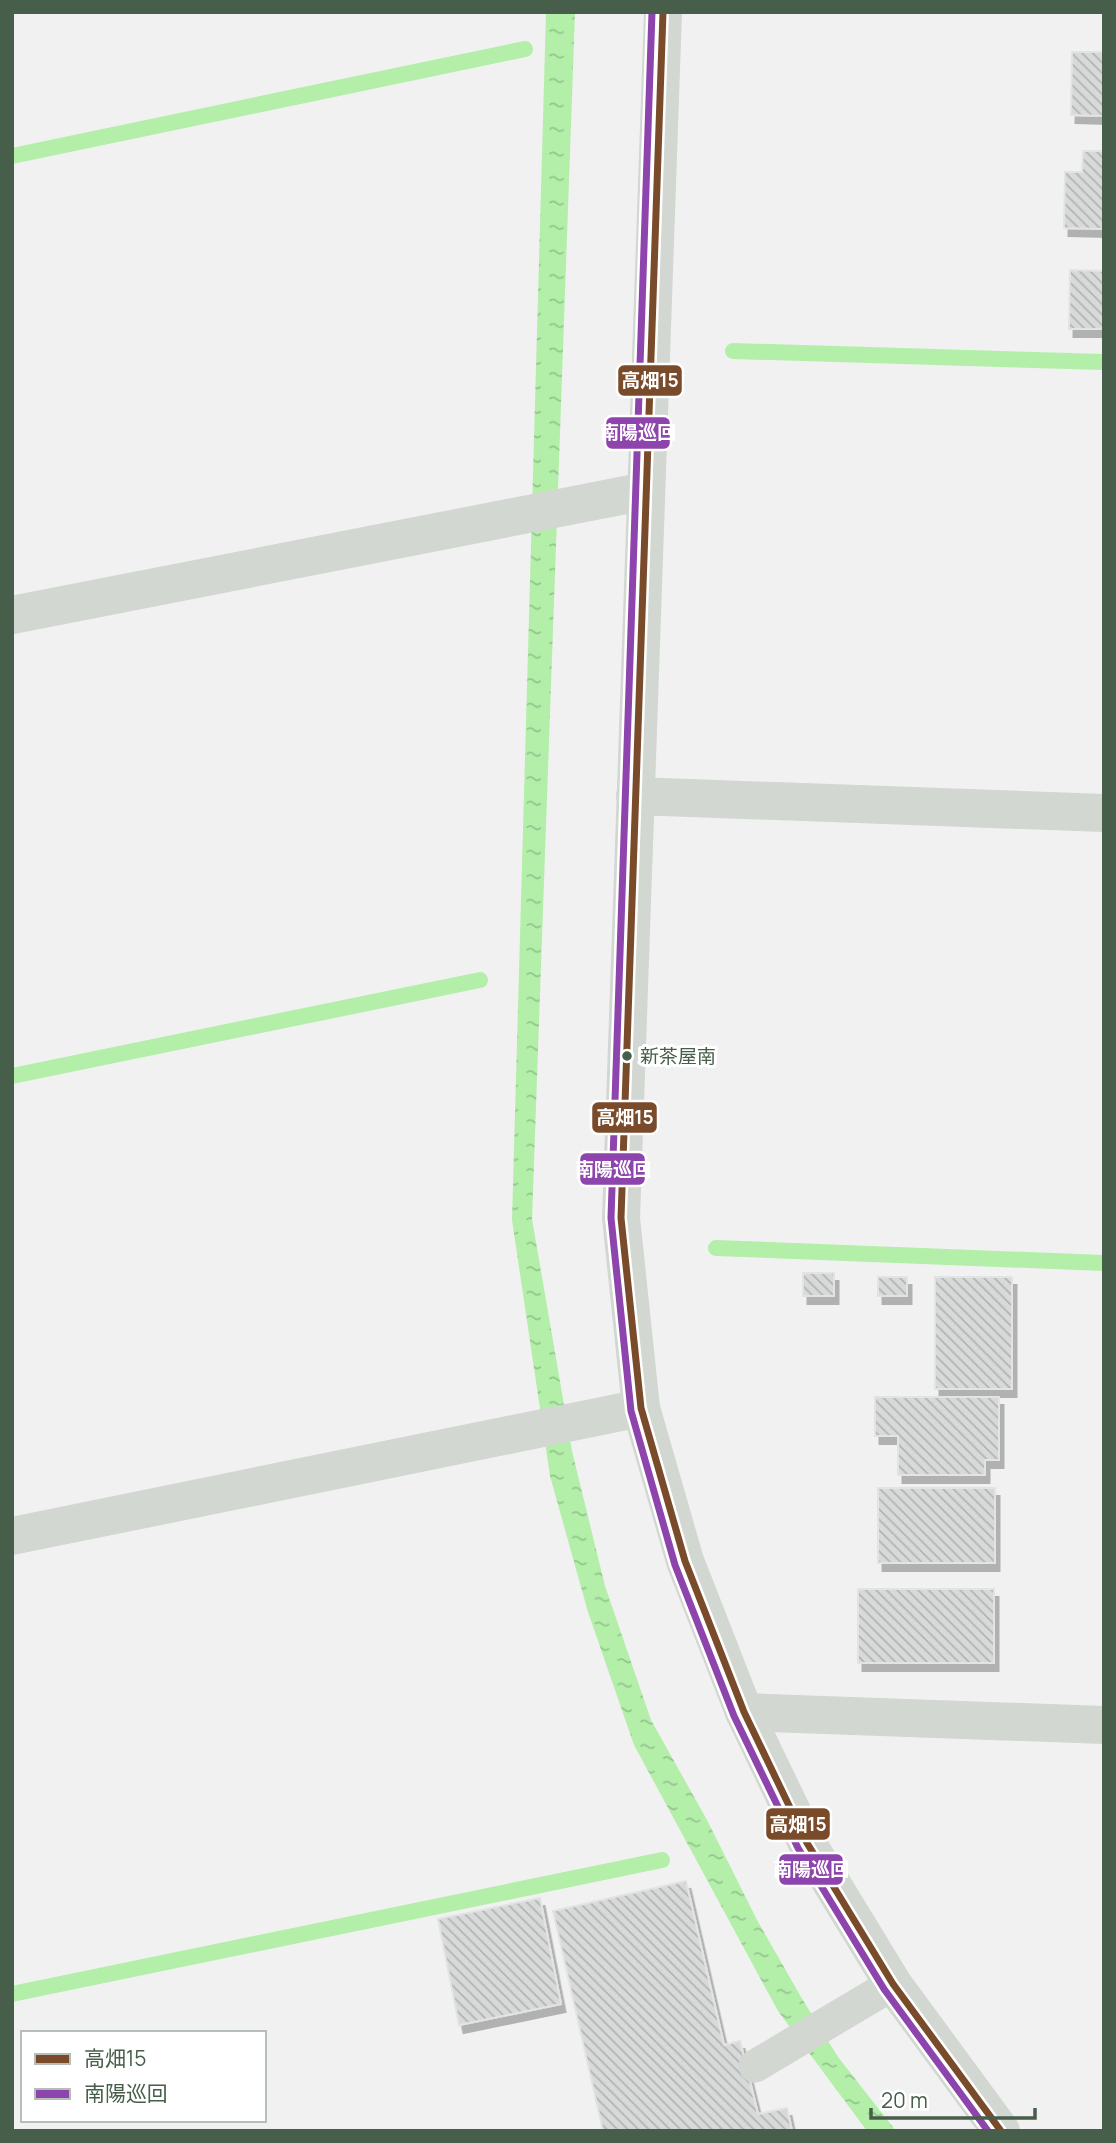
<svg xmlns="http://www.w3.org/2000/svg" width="1116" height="2143" font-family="Manrope,'Noto Sans JP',sans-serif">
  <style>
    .water { fill: url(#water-ripples) }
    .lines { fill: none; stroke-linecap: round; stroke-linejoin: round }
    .stream { stroke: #b3efa9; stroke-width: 16 }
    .building { fill: url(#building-back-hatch); stroke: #e2e4e3; stroke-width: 2; filter: url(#shadow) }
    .service { stroke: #d2d7d2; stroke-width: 33 }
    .minor { stroke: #d2d7d2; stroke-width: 38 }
    .tertiary { stroke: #d2d7d2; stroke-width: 38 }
    .bus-1-casing { stroke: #fff; stroke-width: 12 }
    .bus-2-casing { stroke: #fff; stroke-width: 12 }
    .bus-1 { stroke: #7a4b2a; stroke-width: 7 }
    .bus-2 { stroke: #8e44ad; stroke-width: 7 }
    .bus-dot { fill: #475e4a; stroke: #fff; stroke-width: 2.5 }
    .labels { text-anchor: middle; stroke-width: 6; stroke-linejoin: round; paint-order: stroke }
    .bus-label { font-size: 19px; fill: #475e4a; stroke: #fff; text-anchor: start }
    .line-badge { stroke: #fff; stroke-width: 2.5 }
    .badge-label { font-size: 19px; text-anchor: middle; font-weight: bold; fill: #fff }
  </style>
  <defs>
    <pattern id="water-ripples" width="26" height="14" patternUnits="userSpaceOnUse" patternTransform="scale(1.75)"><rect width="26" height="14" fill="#b3efa9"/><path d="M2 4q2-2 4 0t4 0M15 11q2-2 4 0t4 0" fill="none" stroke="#93c58c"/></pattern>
    <pattern id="building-back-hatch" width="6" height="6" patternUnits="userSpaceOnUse" patternTransform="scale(1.75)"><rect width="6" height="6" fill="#d8dad9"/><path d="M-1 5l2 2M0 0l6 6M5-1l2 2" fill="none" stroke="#b1b4b2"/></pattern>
    <filter id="shadow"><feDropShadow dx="4.5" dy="8" stdDeviation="0" flood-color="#0004"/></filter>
  </defs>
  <rect width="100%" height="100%" fill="#f1f1f1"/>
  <!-- water -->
  <path class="water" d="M546,12H575L532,1219L572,1451L605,1586L651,1720L707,1820L757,1920L801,1997L838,2057L896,2131H867L778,2011L634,1745L588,1612L550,1476L512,1220Z"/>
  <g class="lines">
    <!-- stream -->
    <g class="stream">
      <path d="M12,156L525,49"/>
      <path d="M733,351L1104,362"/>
      <path d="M12,1076L480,980"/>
      <path d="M716,1248L1104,1263"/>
      <path d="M12,1994L662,1860"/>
    </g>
  </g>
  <!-- building -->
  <g class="building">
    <path d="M1072,52H1104V116L1071,115Z"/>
    <path d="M1083,151H1104V229L1064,228L1065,172H1082Z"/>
    <path d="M1070,270L1104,271V329H1069Z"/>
    <rect x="803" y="1273" width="31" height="23"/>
    <rect x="878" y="1277" width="29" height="19"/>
    <rect x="935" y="1277" width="77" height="112"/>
    <path d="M875,1397H999V1460H985V1475H898V1436H875Z"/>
    <rect x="878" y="1488" width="117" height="75"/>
    <rect x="858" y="1589" width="136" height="74"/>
    <path d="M686,1881L724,2045L740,2041L758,2114L787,2108L792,2131H603L553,1911Z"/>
    <path d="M540,1898L561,2004L459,2025L438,1919Z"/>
  </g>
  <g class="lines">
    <!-- service -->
    <path class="service" d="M755,2066L893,1984"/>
    <!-- minor -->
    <g class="minor">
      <path d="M12,615L646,491"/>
      <path d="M635,796L1104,813"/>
      <path d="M12,1536L641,1408"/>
      <path d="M744,1712L1104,1725"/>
    </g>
    <!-- tertiary -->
    <path class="tertiary" d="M663,12L621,1218L641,1408L685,1561L744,1712L807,1843L893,1984L1001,2131"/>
    <!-- bus-1 casing -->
    <g class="bus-1-casing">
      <path id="bus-1" d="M663,12L621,1218L641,1408L685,1561L744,1712L807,1843L893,1984L1001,2131"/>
    </g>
    <!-- bus-2 casing -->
    <g class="bus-2-casing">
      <path id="bus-2" d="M652,12L611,1218L631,1411L675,1565L734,1716L798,1848L884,1989L988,2131"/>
    </g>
    <!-- bus-1 -->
    <use href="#bus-1" class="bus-1"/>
    <!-- bus-2 -->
    <use href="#bus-2" class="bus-2"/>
  </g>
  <!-- markers -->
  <circle class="bus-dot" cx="627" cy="1056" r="6"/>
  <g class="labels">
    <!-- bus labels -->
    <g class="bus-label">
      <text x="640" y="1063">新茶屋南</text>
    </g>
  </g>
  <g class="line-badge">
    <rect x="617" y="364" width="66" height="33" rx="7" fill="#7a4b2a"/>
    <rect x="605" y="416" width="66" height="34" rx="7" fill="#8e44ad"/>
    <rect x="591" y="1101" width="67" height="33" rx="7" fill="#7a4b2a"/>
    <rect x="579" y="1152" width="67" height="34" rx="7" fill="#8e44ad"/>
    <rect x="765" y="1807" width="66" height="34" rx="7" fill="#7a4b2a"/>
    <rect x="778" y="1853" width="66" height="33" rx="7" fill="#8e44ad"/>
  </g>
  <g class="badge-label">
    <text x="650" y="387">高畑15</text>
    <text x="638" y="439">南陽巡回</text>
    <text x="625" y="1124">高畑15</text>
    <text x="613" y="1176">南陽巡回</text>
    <text x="798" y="1831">高畑15</text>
    <text x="811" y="1876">南陽巡回</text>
  </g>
  <!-- border -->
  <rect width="1116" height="2143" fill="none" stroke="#475e4a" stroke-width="28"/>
  <!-- legend -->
  <rect x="21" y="2031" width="245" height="91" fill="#ffffff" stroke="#b5bfb7" stroke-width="2"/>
  <rect x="35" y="2054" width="35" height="10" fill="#7a4b2a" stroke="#b5bfb7" stroke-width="2"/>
  <text x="84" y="2066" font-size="21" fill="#475e4a">高畑15</text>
  <rect x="35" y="2089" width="35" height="10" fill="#8e44ad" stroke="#b5bfb7" stroke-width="2"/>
  <text x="84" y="2101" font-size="21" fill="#475e4a">南陽巡回</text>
  <!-- scale -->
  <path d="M871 2108v10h164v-10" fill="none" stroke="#475e4a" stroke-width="3.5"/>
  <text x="881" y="2108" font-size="21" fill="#475e4a" stroke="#ffffff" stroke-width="5" paint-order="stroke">20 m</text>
</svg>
